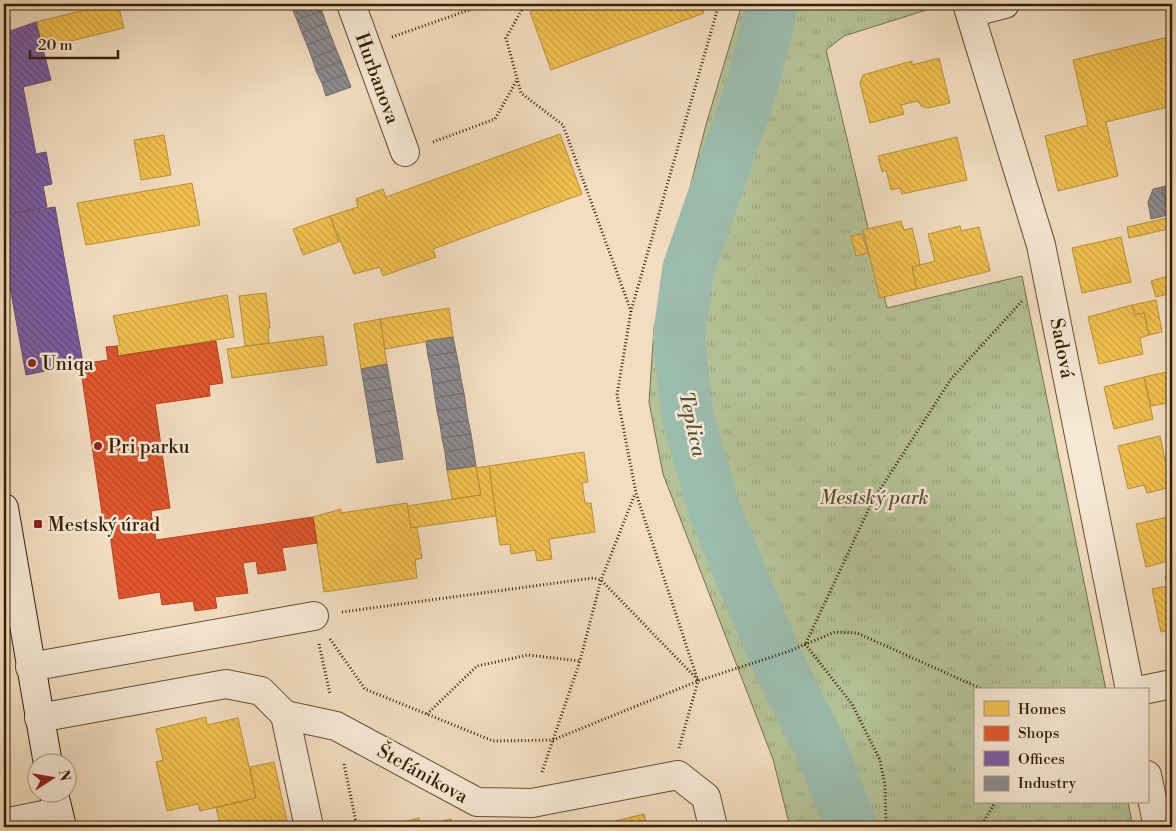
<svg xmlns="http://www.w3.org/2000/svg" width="1176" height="831" font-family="'Libre Bodoni',serif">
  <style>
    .park { fill: url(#park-tufts); stroke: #76704e }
    .homes { fill: url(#homes-back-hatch); stroke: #ba9038 }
    .shops { fill: url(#shops-back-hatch); stroke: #b04621 }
    .offices { fill: url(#offices-back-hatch); stroke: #664b76 }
    .industry { fill: url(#industry-back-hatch); stroke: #736c67 }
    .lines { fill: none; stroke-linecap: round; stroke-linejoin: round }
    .river { stroke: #9cbcae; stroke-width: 52 }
    .street-casing { stroke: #654e33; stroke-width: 30 }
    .secondary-casing { stroke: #361f04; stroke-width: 30 }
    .path { stroke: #361f04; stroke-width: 3; stroke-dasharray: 1 2.5; stroke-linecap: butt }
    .street { stroke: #f7e9d6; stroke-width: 28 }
    .secondary { stroke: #f7e9d6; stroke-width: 28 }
    .poi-dot { fill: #8f2418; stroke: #f7e9d6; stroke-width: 2 }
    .labels { text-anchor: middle; stroke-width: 5; stroke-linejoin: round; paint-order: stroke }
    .street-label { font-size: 19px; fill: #361f04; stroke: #f7e9d6 }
    .poi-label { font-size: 19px; fill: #361f04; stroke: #f7e9d6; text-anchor: start }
    .park-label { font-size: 19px; font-style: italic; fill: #5c5030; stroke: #f7e9d6 }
    .water-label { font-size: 20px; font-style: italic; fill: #554e37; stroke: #f7e9d6 }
  </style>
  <defs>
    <pattern id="park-tufts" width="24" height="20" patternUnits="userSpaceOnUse" patternTransform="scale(1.25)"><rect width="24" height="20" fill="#b5c297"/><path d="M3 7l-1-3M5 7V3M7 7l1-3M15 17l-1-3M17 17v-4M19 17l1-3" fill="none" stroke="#9ca680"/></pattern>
    <pattern id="homes-back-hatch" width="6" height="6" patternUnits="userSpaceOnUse" patternTransform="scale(1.25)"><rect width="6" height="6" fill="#f2c14e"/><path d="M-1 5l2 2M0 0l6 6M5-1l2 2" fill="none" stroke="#d0a542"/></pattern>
    <pattern id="shops-back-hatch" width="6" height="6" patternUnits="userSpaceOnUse" patternTransform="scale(1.25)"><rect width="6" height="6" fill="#e4572e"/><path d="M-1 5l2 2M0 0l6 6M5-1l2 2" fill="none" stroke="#ba4725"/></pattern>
    <pattern id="offices-back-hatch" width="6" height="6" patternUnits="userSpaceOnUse" patternTransform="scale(1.25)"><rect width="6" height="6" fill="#7b5ea7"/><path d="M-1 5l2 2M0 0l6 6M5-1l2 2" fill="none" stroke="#60497e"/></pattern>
    <pattern id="industry-back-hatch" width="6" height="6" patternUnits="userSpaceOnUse" patternTransform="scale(1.25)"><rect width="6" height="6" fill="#8d8d92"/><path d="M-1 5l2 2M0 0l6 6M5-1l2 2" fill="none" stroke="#747375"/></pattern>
  </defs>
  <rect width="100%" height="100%" fill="#f2ddc0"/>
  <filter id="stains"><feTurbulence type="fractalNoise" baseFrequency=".004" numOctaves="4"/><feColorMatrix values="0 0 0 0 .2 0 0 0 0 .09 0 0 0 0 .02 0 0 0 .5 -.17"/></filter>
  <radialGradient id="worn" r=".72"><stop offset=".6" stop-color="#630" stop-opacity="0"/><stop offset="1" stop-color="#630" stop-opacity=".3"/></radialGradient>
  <!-- park -->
  <path class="park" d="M742,4H945L844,36L826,50L887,308L1022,276L1106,690H975V802H1128L1133,827H790L773,759L663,474L649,402L654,328L707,121Z"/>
  <!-- homes -->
  <g class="homes">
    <path d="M109,4H118L124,28L42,48L36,22Z"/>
    <path d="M552,4H701L704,13L551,70L530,12Z"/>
    <path d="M1172,36V106L1106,122L1118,176L1058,191L1045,136L1088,125L1073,60Z"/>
    <path d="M939,58L950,103L928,108L921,106L918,101L901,105L904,114L870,123L860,83L863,75L912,61V65Z"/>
    <path d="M560,134L582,194L433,249L436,257L383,276L380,267L354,274L330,216L358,207L356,199L383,189L386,197Z"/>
    <path d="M164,135L171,175L141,180L134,140Z"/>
    <path d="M957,137L967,180L902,194L900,188L891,190L886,170L882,172L878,156Z"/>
    <path d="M192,183L200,225L86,245L77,203Z"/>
    <path d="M330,216L339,242L303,255L293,229Z"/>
    <path d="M1171,217L1172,228L1129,238L1127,227Z"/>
    <path d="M901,221L904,230L912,228L918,252L920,265L912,267L917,289L880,298L863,230Z"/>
    <path d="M960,226L961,231L979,227L990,271L917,289L912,267L935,261L928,234Z"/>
    <path d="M862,234L868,253L856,256L851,236Z"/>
    <path d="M1121,237L1131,282L1082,293L1072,248Z"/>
    <path d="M1172,275V293L1156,297L1151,281Z"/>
    <path d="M266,293L270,328H268L269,343L245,346L239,296Z"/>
    <path d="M227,295L234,337L118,356L117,346L120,345L113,316Z"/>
    <path d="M1156,300L1162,332L1149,335L1144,313L1135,315L1132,305Z"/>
    <path d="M1132,305L1135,315L1144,313L1149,335L1140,338L1143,354L1099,364L1088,317Z"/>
    <path d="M449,308L453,337L385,349L380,319Z"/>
    <path d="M380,319L387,364L361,369L354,324Z"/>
    <path d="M323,336L327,365L232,378L227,349Z"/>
    <path d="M1172,371V402L1151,406L1144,377Z"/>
    <path d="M1144,377L1153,419L1114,429L1104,387Z"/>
    <path d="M1160,436L1171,487L1147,493L1144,485L1128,489L1118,446Z"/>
    <path d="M584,452L588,482L582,483L585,503H591L595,532L549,539L552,559L537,561L535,550L511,554L510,544L500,545L489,466Z"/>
    <path d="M476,466L481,495L452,499L447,470Z"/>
    <path d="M489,466L496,516L411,528L407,506L481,495L476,468Z"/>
    <path d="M407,503L411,528L417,527L422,558L415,560L417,578L324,592L313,517L341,509V513Z"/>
    <path d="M1172,516V560L1146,567L1136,524Z"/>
    <path d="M1172,575V630L1161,632L1152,589L1167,586L1165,576Z"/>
    <path d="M206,717L207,725L238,718L256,798L200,811L198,804L167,811L156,762L163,760L156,729Z"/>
    <path d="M274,762L288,825L277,827H221L216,808L256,798L250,767Z"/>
    <path d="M644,814L647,827H599V825Z"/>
    <path d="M419,818L421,826L451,819L453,827H382Z"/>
  </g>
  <!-- shops -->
  <path class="shops" d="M216,341L223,383L209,385L210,396L155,404L170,508L151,511L156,540L313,517L317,543L282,548L286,570L258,574L256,561L243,563L248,593L215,597L217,608L195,611L193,601L162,605L160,592L119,599L108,520H103L80,364L108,360L106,347L117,346L118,356Z"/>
  <!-- offices -->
  <g class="offices">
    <path d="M36,22L51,80L23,87L36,154L46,152L52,184L43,186L47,207L4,215V33Z"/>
    <path d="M55,207L83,363L26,375L4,254V215Z"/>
  </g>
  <!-- industry -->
  <g class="industry">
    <path d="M302,4H319L322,11L297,20L292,8Z"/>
    <path d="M322,11L326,23L302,33L297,20Z"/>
    <path d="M326,23L331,36L307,45L302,33Z"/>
    <path d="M331,36L336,49L312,58L307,45Z"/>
    <path d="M336,49L341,61L316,71L312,58Z"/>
    <path d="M341,61L346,74L322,83L316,71Z"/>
    <path d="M346,74L351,87L326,96L322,83Z"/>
    <path d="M1172,184V214L1168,215L1162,187Z"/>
    <path d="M1162,187L1168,215L1151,219L1148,202L1153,189Z"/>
    <path d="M453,337L456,352L428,356L426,341Z"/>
    <path d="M456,352L459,366L431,370L428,356Z"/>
    <path d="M387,364L389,376L363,380L361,369Z"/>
    <path d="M459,366L461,379L433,384L431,370Z"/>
    <path d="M389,376L391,387L365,392L363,380Z"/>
    <path d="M461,379L464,393L435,398L433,384Z"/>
    <path d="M391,387L393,399L367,403L365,392Z"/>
    <path d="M464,393L466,407L437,411L435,398Z"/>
    <path d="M393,399L395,410L369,415L367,403Z"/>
    <path d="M466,407L468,420L440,425L437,411Z"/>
    <path d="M395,410L397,422L371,427L369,415Z"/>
    <path d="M468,420L471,434L442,438L440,425Z"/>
    <path d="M397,422L399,434L373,439L371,427Z"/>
    <path d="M399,434L401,446L375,451L373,439Z"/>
    <path d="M471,434L473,447L445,452L442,438Z"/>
    <path d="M401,446L403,459L377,463L375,451Z"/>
    <path d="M473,447L476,466L447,470L445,452Z"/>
  </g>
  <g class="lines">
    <!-- river -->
    <path class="river" d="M771,4L768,24L752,86L688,270L679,337L687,415L715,512L776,659L822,751L851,827"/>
    <!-- street casing -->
    <g class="street-casing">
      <g id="street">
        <path d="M351,4L405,152"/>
        <path d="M967,4L1041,245L1130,690"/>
        <path d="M970,13L1005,4"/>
        <path d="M30,667L314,616"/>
        <path d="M1143,690L1172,684"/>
        <path d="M285,715L309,827"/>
        <path d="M39,718L226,684L261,691L285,715L336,726L477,802L532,803L678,775L706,797L713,827"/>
        <path d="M1147,775L1158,827"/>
        <path d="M4,823L58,812"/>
      </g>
    </g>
    <!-- secondary casing -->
    <g class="secondary-casing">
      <g id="secondary">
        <path d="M4,508L48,764"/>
        <path d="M54,794L62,827"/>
      </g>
    </g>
    <!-- path -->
    <g class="path">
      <path d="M525,4L506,38L521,93L563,125L631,311"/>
      <path d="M392,37L486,4"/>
      <path d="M433,142L495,119L517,80"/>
      <path d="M342,612L593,578L601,580L698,680"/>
      <path d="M330,639L365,689L493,741L553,740L698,681L787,652L835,632L857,633L984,690"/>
      <path d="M806,643L872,502L951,379L1023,300"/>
      <path d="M319,644L330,694"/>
      <path d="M805,644L852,704L880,760L885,785L886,827"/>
      <path d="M427,714L477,666L528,655L580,661"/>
      <path d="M679,748L698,681L636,493L617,395L631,311L719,4"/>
      <path d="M344,764L357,827"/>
      <path d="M542,772L580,661L601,580L635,494"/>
      <path d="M981,827L995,802"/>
    </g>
    <!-- street -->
    <use href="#street" class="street"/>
    <!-- secondary -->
    <use href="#secondary" class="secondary"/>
  </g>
  <!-- markers -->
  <g class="poi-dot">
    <circle cx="32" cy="363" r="5"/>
    <circle cx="98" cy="446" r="5"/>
    <rect x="33" y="519" width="10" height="10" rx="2.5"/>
  </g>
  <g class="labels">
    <!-- street labels -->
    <g class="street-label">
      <text transform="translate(378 78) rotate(70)" y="7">Hurbanova</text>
      <text transform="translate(1063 348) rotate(79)" y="7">Sadová</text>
      <text transform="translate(423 773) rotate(29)" y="7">Štefánikova</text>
    </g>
    <!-- poi labels -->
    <g class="poi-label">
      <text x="42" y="370">Uniqa</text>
      <text x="108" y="453">Pri parku</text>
      <text x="48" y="531">Mestský úrad</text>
    </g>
    <!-- park labels -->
    <g class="park-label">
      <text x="874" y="504">Mestský park</text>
    </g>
    <!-- water labels -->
    <g class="water-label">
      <text transform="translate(693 424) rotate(78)" y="7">Teplica</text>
    </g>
  </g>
  <!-- margin -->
  <rect width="1176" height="831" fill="none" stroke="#f2ddc0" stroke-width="20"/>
  <rect x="5" y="5" width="1166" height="821" fill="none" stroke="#361f04" stroke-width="2.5"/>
  <rect x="10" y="10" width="1156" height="811" fill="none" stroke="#361f04"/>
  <!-- legend -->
  <rect x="974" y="688" width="175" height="115" fill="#f7e9d6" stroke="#aa9882"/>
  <rect x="984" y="701" width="25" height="15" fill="#f2c14e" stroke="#aa9882"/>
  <text x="1018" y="714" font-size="15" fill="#361f04">Homes</text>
  <rect x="984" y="726" width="25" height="15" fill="#e4572e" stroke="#aa9882"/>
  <text x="1018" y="738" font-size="15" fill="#361f04">Shops</text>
  <rect x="984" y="751" width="25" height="15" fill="#7b5ea7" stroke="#aa9882"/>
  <text x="1018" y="764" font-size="15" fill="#361f04">Offices</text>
  <rect x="984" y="776" width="25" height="15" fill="#8d8d92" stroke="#aa9882"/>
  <text x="1018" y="788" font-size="15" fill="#361f04">Industry</text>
  <!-- north arrow -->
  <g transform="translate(52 778) rotate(78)"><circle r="24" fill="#f7e9d6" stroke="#aa9882"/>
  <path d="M0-4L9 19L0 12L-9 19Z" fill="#8f2418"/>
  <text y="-8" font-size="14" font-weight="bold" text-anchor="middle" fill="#361f04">N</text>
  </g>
  <!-- scale -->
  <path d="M30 50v8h88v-8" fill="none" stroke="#361f04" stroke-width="2.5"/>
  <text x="38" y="50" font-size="15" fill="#361f04" stroke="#f7e9d6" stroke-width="4" paint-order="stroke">20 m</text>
  <rect width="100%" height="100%" filter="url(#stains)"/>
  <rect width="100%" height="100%" fill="url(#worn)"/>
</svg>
